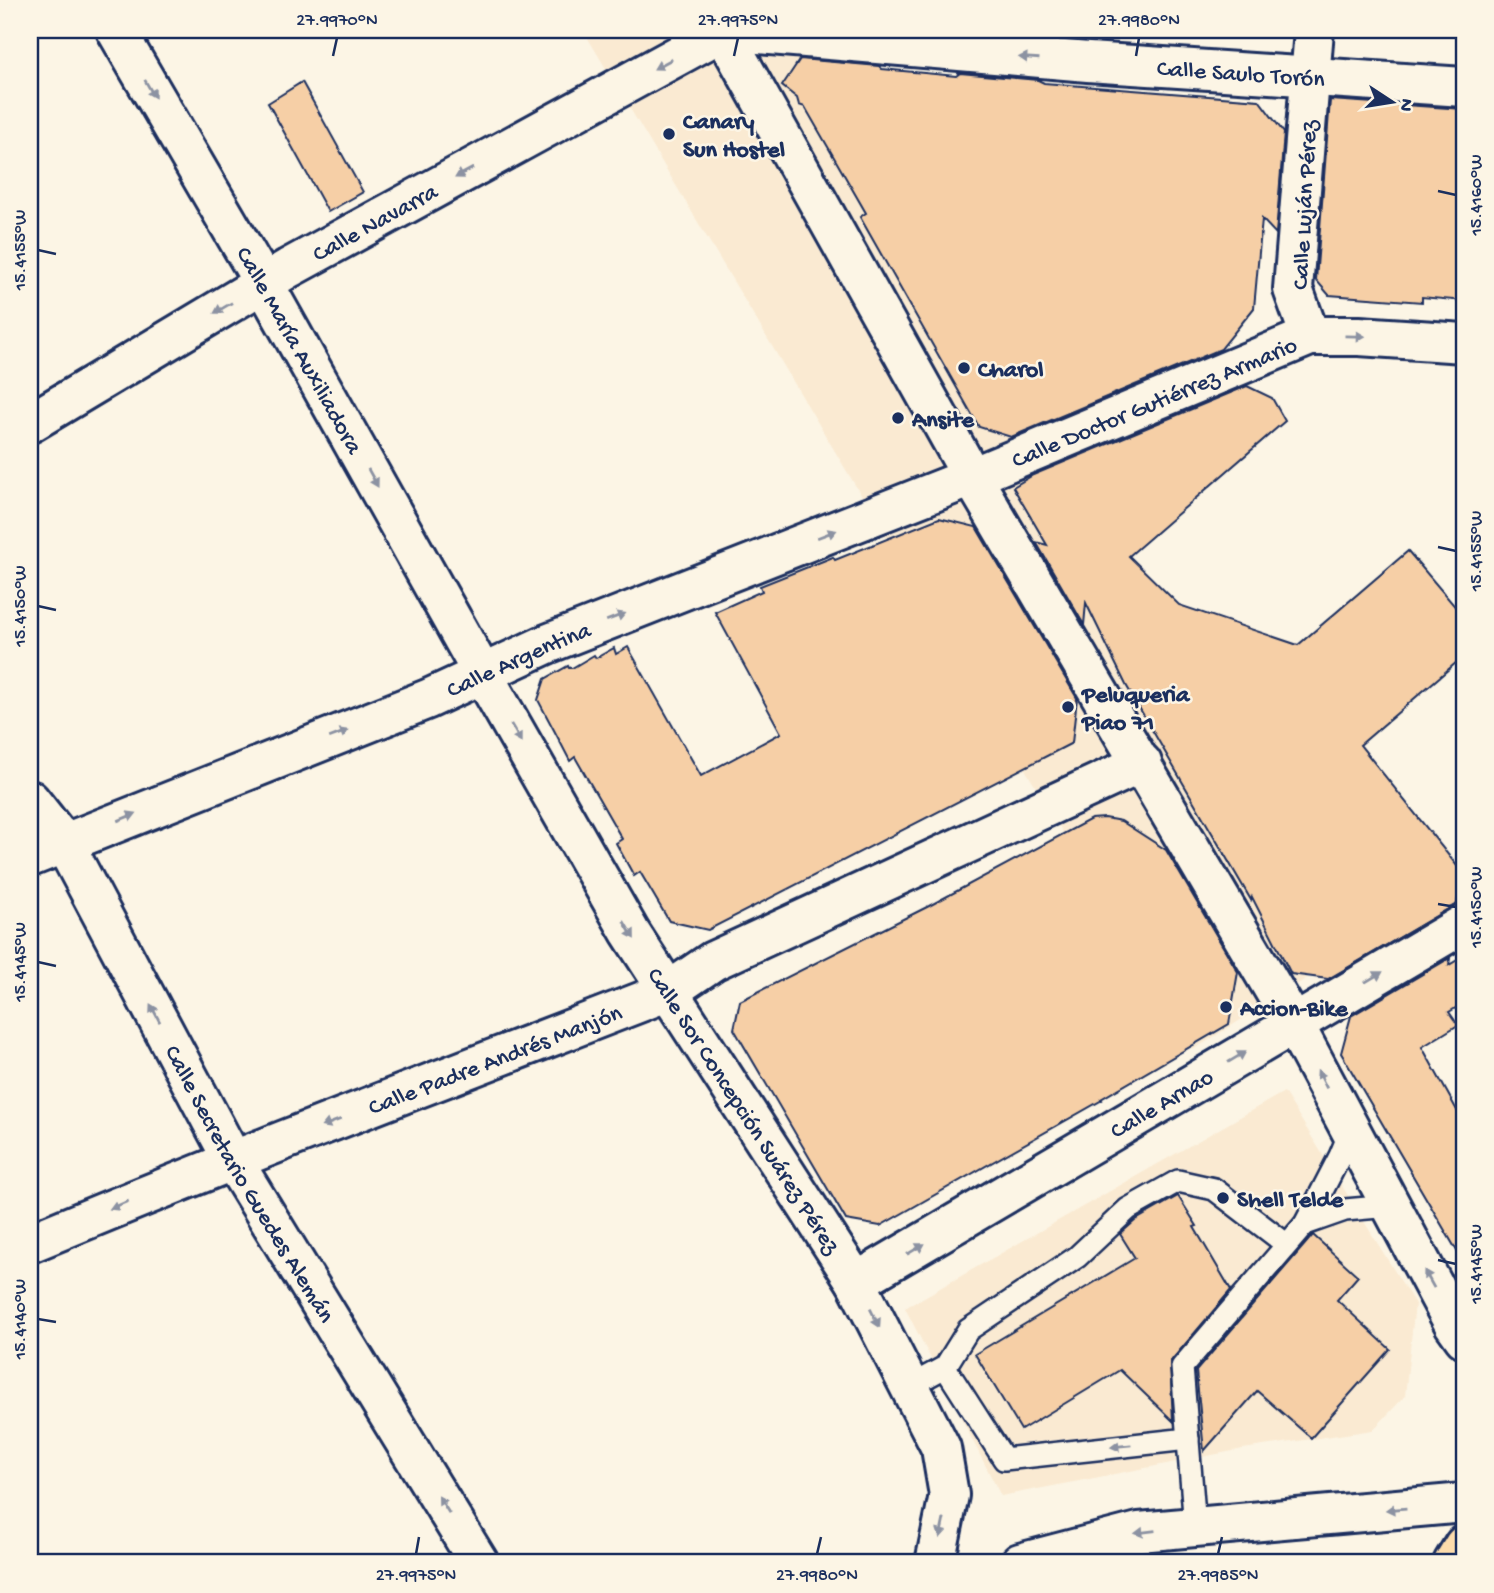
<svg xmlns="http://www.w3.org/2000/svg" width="1494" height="1593" font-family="'Gochi Hand',sans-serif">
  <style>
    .built { fill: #faead2 }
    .building { fill: #f6cfa6; stroke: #1b2f5e; stroke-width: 2 }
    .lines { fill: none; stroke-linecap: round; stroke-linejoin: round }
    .lane-casing { stroke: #1b2f5e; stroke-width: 26 }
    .street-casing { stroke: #1b2f5e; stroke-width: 44 }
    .secondary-casing { stroke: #1b2f5e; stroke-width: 44 }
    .primary-casing { stroke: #1b2f5e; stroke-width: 44 }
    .lane { stroke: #fcf5e5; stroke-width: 21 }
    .street { stroke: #fcf5e5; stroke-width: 38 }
    .secondary { stroke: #fcf5e5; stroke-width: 38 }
    .primary { stroke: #fddcac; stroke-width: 38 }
    .oneway { fill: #8c92a2 }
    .ticks { fill: none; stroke: #1b2f5e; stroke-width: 2.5 }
    .poi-dot { fill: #1b2f5e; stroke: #fcf5e5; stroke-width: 2.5 }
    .labels { text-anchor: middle; stroke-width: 5; stroke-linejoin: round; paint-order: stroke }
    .street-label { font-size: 24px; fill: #1b2f5e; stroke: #fcf5e5 }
    .poi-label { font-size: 24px; font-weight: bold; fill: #1b2f5e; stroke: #fcf5e5; text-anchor: start }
    .neatline { fill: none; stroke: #1b2f5e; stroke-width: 2.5 }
    .ticks-label { font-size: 18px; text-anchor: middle; fill: #1b2f5e }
  </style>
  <rect width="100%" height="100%" fill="#fcf5e5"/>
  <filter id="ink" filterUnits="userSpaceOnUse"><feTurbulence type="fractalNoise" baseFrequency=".0143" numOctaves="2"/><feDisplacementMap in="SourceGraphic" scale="14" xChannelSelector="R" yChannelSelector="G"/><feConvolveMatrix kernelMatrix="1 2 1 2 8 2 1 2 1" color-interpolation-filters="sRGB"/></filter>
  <g filter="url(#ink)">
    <!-- built -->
    <g class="built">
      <path d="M583,30H827L1350,951L1193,1050Z"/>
      <path d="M1284,1092L1415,1304L1405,1396L1373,1430L1243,1449L1001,1496L905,1308Z"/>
    </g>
    <!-- building -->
    <g class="building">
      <path d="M800,59L879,66L882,69L956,76L960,73L1038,80L1044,83L1259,100L1284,133L1276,234L1262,219L1254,308L1221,349L1011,437L979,427L860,217L866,213L805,107L799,105L797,98L782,86Z"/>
      <path d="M302,82L363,192L328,212L268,103Z"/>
      <path d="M1330,100L1464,109V301L1422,297V302L1329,295L1316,280Z"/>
      <path d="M1247,386L1272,398L1285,421L1129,556L1179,605L1298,645L1408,551L1464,617V656L1360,745L1462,872L1457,904L1328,979L1291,974L1252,897L1251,900L1126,685L1086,603L1084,625L1036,542L1047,545L1013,487L1033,475Z"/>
      <path d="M939,518L976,527L1077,698L1072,743L708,930L669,921L640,872L634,876L616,843L622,839L575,757L570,761L555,732L538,700L545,679L568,666L569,668H572L594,655L596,658L614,648L616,654L628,647L701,776L781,733L715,612L762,591L760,586L833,557L835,560Z"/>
      <path d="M1105,818L1121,821L1166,850L1238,972L1229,1024L1101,1099L1102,1100L880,1226L846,1220L734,1029L740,1001L929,906L1091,819Z"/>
      <path d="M1464,956V1003L1449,1012L1458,1025L1422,1047L1464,1123V1263L1341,1053L1351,1016L1450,958L1449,965Z"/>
      <path d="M1178,1196L1197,1226L1194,1227L1231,1290L1170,1362L1173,1421L1120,1370L1021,1430L975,1354L1135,1258L1120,1234L1136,1220Z"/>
      <path d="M1313,1235L1358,1276L1337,1300L1390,1349L1311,1438L1257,1391L1204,1451L1196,1371Z"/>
    </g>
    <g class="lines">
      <!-- lane casing -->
      <g class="lane-casing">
        <g id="lane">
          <path d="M1305,1224L1345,1210L1390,1206"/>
          <path d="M945,1367L1004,1459L1188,1439"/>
          <path d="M910,1386L945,1367L968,1330L1077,1257L1128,1209L1178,1181L1214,1189L1286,1244"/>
          <path d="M1195,1527L1182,1367L1305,1224L1340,1156L1350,1132"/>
        </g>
      </g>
      <!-- street casing -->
      <g class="street-casing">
        <g id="street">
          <path id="s1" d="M116,30L264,284L482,673L630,932L856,1282L941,1448L949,1495L935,1563"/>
          <path d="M722,30L972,477L1294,1024L1454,1324L1464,1338"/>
          <path d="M1310,336L1293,289L1314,30"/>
          <path id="s2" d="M30,423L289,268L723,31L1088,62L1464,87"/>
          <path id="s3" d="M30,800L64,843L232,1159L479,1563"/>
          <path id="s4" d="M30,857L428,699L547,644L972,477L1310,336H1359L1464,343"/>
          <path id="s5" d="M30,1243C241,1155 455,1074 669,991L713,961L1142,763"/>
          <path id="s6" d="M856,1282L1464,924"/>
        </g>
      </g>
      <!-- secondary casing -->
      <g class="secondary-casing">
        <path id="secondary" d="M1020,1563L1139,1532L1464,1503"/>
      </g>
      <!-- primary casing -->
      <g class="primary-casing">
        <path id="primary" d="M1453,1563L1464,1545"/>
      </g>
      <!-- lane -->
      <use href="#lane" class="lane"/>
      <!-- street -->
      <use href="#street" class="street"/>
      <!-- secondary -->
      <use href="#secondary" class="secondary"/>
      <!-- primary -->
      <use href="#primary" class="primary"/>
    </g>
    <!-- one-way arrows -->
    <defs><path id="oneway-solid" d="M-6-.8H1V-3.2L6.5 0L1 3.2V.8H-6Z" transform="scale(1.75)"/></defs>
    <g class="oneway">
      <use href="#oneway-solid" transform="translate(1029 58) rotate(-176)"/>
      <use href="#oneway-solid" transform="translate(663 64) rotate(151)"/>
      <use href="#oneway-solid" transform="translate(150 89) rotate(60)"/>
      <use href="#oneway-solid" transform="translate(464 173) rotate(151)"/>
      <use href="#oneway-solid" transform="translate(223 308) rotate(149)"/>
      <use href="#oneway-solid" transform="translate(1355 336) rotate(1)"/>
      <use href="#oneway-solid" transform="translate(373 478) rotate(61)"/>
      <use href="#oneway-solid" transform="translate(827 534) rotate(-21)"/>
      <use href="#oneway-solid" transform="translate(616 617) rotate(-21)"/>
      <use href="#oneway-solid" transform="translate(516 733) rotate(60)"/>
      <use href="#oneway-solid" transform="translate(339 734) rotate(-21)"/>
      <use href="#oneway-solid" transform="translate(127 817) rotate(-22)"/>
      <use href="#oneway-solid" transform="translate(629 930) rotate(59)"/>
      <use href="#oneway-solid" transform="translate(1374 977) rotate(-31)"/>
      <use href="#oneway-solid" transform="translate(155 1013) rotate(-118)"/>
      <use href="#oneway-solid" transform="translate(1237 1057) rotate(-31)"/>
      <use href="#oneway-solid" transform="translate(1322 1079) rotate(-117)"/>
      <use href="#oneway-solid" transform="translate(331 1123) rotate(159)"/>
      <use href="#oneway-solid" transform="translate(119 1205) rotate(157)"/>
      <use href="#oneway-solid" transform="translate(916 1249) rotate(-31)"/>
      <use href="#oneway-solid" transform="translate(1429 1279) rotate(-119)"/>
      <use href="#oneway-solid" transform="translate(875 1318) rotate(63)"/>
      <use href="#oneway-solid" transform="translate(1121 1446) rotate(174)"/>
      <use href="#oneway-solid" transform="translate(444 1505) rotate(-122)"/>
      <use href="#oneway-solid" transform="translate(1396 1509) rotate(175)"/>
      <use href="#oneway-solid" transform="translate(942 1528) rotate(102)"/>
      <use href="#oneway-solid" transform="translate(1145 1532) rotate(173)"/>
    </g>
  </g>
  <!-- ticks -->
  <path class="ticks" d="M333,56L337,38M734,56L738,38M1136,56L1139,38M1438,191L1456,195M38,250L56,254M1438,547L1456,551M38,606L56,610M1438,904L1456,907M38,962L56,966M1438,1260L1456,1264M38,1319L56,1322M416,1554L419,1537M817,1554L821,1537M1218,1554L1222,1537"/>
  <!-- markers -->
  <g class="poi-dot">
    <circle cx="669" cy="134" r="7"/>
    <circle cx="964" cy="368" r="7"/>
    <circle cx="898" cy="418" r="7"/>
    <circle cx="1068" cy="707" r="7"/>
    <circle cx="1226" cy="1007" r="7"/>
    <circle cx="1223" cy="1198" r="7"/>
  </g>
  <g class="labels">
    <!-- street labels -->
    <g class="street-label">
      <text dy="8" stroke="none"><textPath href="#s2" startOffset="1316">Calle Saulo Torón</textPath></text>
      <text transform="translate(1303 205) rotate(-87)" y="8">Calle Luján Pérez</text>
      <text dy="8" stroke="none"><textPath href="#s2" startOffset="399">Calle Navarra</textPath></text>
      <text dy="8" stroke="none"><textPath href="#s1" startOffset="369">Calle María Auxiliadora</textPath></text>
      <text dy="8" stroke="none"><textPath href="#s4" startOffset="1213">Calle Doctor Gutiérrez Armario</textPath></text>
      <text dy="8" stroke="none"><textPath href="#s4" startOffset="527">Calle Argentina</textPath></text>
      <text dy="8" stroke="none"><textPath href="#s5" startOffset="500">Calle Padre Andrés Manjón</textPath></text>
      <text dy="8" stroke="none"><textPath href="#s6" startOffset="354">Calle Arnao</textPath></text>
      <text dy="8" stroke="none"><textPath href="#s1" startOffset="1250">Calle Sor Concepción Suárez Pérez</textPath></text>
      <text dy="8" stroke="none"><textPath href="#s3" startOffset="443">Calle Secretario Guedes Alemán</textPath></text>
    </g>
    <!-- poi labels -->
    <g class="poi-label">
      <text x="683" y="128">Canary<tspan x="683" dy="28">Sun Hostel</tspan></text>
      <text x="978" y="376">Charol</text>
      <text x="912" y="426">Ansite</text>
      <text x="1082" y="701">Peluqueria<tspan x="1082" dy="28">Piao 71</tspan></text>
      <text x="1240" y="1015">Accion-Bike</text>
      <text x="1237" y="1206">Shell Telde</text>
    </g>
  </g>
  <!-- margin -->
  <rect width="1494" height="1593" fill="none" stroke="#fcf5e5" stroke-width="77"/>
  <!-- north arrow -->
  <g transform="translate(1392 102) rotate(102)" stroke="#fcf5e5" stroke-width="5" paint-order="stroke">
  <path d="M0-5L12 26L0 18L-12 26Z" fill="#1b2f5e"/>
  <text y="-10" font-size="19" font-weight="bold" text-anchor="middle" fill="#1b2f5e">N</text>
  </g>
  <rect x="38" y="38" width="1418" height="1516" class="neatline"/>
  <g class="ticks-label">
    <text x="337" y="25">27.9970°N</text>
    <text x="738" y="25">27.9975°N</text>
    <text x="1139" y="25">27.9980°N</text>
    <text transform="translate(1475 195) rotate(-90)" y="6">15.4160°W</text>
    <text transform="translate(19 250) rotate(-90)" y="6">15.4155°W</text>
    <text transform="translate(1475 551) rotate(-90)" y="6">15.4155°W</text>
    <text transform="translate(19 606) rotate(-90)" y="6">15.4150°W</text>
    <text transform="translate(1475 907) rotate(-90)" y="6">15.4150°W</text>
    <text transform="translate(19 962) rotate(-90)" y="6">15.4145°W</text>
    <text transform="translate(1475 1264) rotate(-90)" y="6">15.4145°W</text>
    <text transform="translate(19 1319) rotate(-90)" y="6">15.4140°W</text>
    <text x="416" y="1580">27.9975°N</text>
    <text x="817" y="1580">27.9980°N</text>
    <text x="1218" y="1580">27.9985°N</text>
  </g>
</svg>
